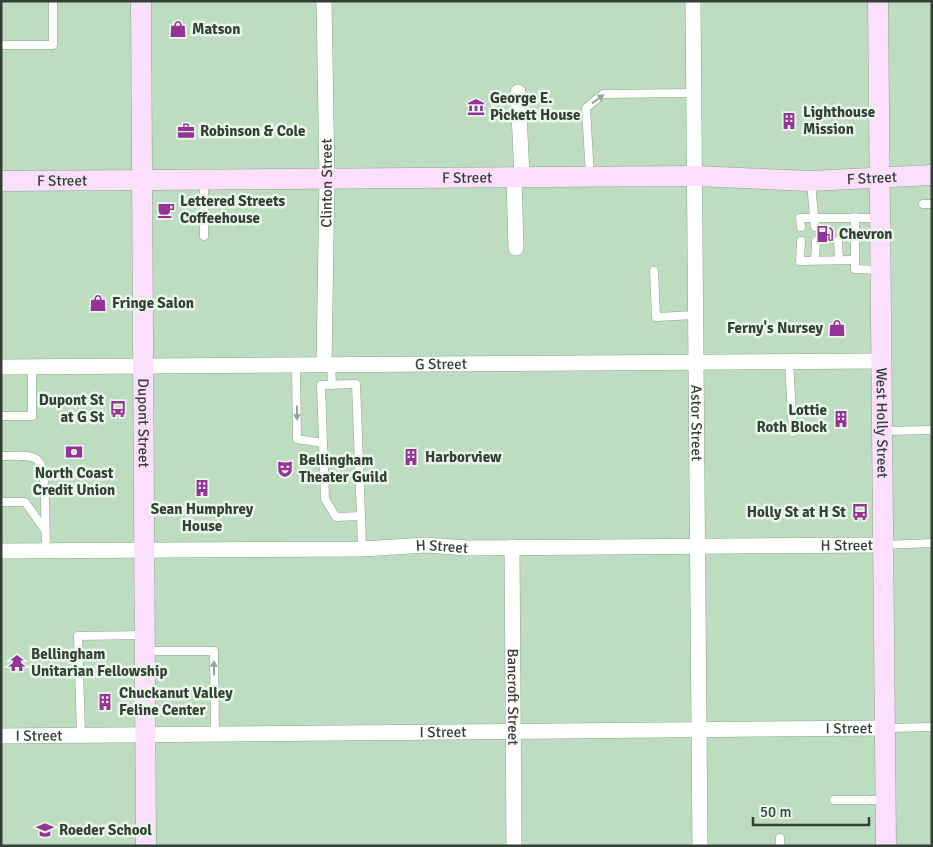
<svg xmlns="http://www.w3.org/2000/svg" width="933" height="847" font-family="Signika,sans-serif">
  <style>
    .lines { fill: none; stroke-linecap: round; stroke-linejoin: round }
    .lane-casing { stroke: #8aa78c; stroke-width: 9 }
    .street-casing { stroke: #8aa78c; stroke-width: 16 }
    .secondary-casing { stroke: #8aa78c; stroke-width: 21 }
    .lane { stroke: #fff; stroke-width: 8 }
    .street { stroke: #fff; stroke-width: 15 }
    .secondary { stroke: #fcdffc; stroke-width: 20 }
    .oneway { fill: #9aa09a }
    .labels { text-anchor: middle; stroke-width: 5; stroke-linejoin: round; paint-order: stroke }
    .poi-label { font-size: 15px; font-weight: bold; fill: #344035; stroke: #e9f8ea; text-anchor: start }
    .street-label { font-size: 15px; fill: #344035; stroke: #e9f8ea }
  </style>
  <rect width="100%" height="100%" fill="#bddcc0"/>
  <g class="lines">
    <!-- lane casing -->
    <g class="lane-casing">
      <g id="lane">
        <path d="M1,45H53V1"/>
        <path d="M590,177L586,108L603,94L694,93"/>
        <path d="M811,183L815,227"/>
        <path d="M923,204H932"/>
        <path d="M855,217V269L881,270"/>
        <path d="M801,227L800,218H878"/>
        <path d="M204,236V181"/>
        <path d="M801,241L800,261L854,260"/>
        <path d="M838,241L839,260"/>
        <path d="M815,260L816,241"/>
        <path d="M654,271L656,317L696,315"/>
        <path d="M789,361L793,432"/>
        <path d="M331,364L332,385"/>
        <path d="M296,365L297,439L323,443"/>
        <path d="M356,384L361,516L336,517L325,499L321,385Z"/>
        <path d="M1,416H32V366"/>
        <path d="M884,431L932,430"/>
        <path d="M1,456C26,456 44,450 44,482"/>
        <path d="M45,499L46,551"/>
        <path d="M1,502H25L45,530"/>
        <path d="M361,516L362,549"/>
        <path d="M885,545L932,543"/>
        <path d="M145,651H214L215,734"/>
        <path d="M887,728L932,727"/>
        <path d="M81,735L78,636L143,635"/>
        <path d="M834,800H884"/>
        <path d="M780,838V846"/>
      </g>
    </g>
    <!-- street casing -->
    <g class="street-casing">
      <g id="street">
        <path id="s1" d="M693,1L700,846"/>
        <path d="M518,92L522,177"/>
        <path d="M514,177L516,248"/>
        <path id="s2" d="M324,364L327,178L324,1"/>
        <path id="s3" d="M1,367L881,361"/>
        <path id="s4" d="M512,547L514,846"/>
        <path id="s5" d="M1,551L362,549L426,545L466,548L883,545"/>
        <path id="s6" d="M1,736L885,728"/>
      </g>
    </g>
    <!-- secondary casing -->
    <g class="secondary-casing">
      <g id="secondary">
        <path id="s7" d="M141,1L146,846"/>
        <path id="s8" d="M878,1L886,846"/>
        <path id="s9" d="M1,181L695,176L810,181L932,175"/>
      </g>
    </g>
    <!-- lane -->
    <use href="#lane" class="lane"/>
    <!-- street -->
    <use href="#street" class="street"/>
    <!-- secondary -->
    <use href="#secondary" class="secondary"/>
  </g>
  <!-- one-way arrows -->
  <defs><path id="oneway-solid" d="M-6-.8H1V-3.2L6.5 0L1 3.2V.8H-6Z" transform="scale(1.25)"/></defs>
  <g class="oneway">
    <use href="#oneway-solid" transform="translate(598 99) rotate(-36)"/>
    <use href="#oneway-solid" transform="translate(297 413) rotate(89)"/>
    <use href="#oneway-solid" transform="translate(214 668) rotate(-91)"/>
  </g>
  <!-- icons -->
  <defs>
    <g id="shop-bare" transform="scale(1.35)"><path d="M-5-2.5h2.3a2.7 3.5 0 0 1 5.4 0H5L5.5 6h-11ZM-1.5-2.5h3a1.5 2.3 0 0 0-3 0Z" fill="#973298" stroke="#e9f8ea" stroke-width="2.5" paint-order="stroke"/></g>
    <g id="museum-bare" transform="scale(1.35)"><path d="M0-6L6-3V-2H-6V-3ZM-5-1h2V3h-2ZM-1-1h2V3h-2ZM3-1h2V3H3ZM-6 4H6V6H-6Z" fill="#973298" stroke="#e9f8ea" stroke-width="2.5" paint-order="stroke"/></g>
    <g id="building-bare" transform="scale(1.35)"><path d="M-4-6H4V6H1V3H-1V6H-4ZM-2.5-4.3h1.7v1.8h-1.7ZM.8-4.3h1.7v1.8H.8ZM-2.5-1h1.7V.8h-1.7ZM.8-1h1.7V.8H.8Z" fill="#973298" stroke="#e9f8ea" stroke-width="2.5" paint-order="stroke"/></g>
    <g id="office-bare" transform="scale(1.35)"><path d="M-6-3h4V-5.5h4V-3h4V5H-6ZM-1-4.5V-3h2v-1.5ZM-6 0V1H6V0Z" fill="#973298" stroke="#e9f8ea" stroke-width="2.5" paint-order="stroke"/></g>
    <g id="cafe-bare" transform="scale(1.35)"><path d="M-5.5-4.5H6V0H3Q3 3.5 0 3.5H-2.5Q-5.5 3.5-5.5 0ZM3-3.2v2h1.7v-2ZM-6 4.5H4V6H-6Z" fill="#973298" stroke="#e9f8ea" stroke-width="2.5" paint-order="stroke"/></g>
    <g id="fuel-bare" transform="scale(1.35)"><path d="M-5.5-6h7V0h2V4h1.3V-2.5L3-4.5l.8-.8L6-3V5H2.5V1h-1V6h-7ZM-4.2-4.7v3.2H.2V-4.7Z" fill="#973298" stroke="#e9f8ea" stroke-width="2.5" paint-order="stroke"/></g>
    <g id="bus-bare" transform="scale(1.35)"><path d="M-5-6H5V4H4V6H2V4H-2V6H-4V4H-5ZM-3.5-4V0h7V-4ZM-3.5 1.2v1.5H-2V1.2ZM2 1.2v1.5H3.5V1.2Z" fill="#973298" stroke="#e9f8ea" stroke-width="2.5" paint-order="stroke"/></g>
    <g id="bank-bare" transform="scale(1.35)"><path d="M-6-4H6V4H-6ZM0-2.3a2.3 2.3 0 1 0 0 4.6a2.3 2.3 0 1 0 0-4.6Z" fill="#973298" stroke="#e9f8ea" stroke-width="2.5" paint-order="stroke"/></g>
    <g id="theatre-bare" transform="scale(1.35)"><path d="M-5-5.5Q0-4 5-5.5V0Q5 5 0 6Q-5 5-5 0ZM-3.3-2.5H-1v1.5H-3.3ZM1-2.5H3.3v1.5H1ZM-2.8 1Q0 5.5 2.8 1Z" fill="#973298" stroke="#e9f8ea" stroke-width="2.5" paint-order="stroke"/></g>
    <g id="temple-bare" transform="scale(1.35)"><path d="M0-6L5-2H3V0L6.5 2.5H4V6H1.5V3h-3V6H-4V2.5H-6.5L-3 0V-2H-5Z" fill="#973298" stroke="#e9f8ea" stroke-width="2.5" paint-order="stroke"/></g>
    <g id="school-bare" transform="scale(1.35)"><path d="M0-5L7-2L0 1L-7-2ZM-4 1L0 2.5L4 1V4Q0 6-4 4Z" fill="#973298" stroke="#e9f8ea" stroke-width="2.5" paint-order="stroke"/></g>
  </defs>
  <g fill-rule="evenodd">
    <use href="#shop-bare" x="178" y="29"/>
    <use href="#museum-bare" x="476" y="107"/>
    <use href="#building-bare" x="789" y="121"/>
    <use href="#office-bare" x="186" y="131"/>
    <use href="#cafe-bare" x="166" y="210"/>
    <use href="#fuel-bare" x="825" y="234"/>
    <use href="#shop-bare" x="98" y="303"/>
    <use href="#shop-bare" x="837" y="328"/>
    <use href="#bus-bare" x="118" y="409"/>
    <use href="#building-bare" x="841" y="419"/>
    <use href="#bank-bare" x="74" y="452"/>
    <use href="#building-bare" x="411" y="457"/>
    <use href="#theatre-bare" x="285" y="469"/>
    <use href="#building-bare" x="202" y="488"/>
    <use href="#bus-bare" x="860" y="512"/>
    <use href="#temple-bare" x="17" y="663"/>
    <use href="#building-bare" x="105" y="702"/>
    <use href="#school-bare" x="45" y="830"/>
  </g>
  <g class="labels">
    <!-- poi labels -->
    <g class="poi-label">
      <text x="192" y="34">Matson</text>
      <text x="490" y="103">George E.<tspan x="490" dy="17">Pickett House</tspan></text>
      <text x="803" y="117">Lighthouse<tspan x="803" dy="17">Mission</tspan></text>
      <text x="200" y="136">Robinson &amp; Cole</text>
      <text x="180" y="206">Lettered Streets<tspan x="180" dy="17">Coffeehouse</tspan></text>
      <text x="839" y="239">Chevron</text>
      <text x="112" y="308">Fringe Salon</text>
      <text x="823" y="333" text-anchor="end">Ferny's Nursey</text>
      <text x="104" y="405" text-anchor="end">Dupont St<tspan x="104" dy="17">at G St</tspan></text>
      <text x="827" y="415" text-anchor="end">Lottie<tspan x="827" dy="17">Roth Block</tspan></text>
      <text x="425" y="462">Harborview</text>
      <text x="299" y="465">Bellingham<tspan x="299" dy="17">Theater Guild</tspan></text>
      <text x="74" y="478" text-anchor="middle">North Coast<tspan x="74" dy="17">Credit Union</tspan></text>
      <text x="202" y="514" text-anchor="middle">Sean Humphrey<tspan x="202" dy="17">House</tspan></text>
      <text x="846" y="517" text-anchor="end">Holly St at H St</text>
      <text x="31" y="659">Bellingham<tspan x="31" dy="17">Unitarian Fellowship</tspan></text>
      <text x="119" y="698">Chuckanut Valley<tspan x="119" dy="17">Feline Center</tspan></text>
      <text x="59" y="835">Roeder School</text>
    </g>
    <!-- street labels -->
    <g class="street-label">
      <text dy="5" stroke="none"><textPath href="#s9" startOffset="466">F Street</textPath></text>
      <text dy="5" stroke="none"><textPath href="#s9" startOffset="871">F Street</textPath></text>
      <text dy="5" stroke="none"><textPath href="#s9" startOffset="61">F Street</textPath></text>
      <text dy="5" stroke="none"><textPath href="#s2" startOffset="181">Clinton Street</textPath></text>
      <text dy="5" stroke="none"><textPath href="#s3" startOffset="440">G Street</textPath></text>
      <text dy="5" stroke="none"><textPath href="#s8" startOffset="422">West Holly Street</textPath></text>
      <text dy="5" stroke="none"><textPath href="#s7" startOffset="422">Dupont Street</textPath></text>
      <text dy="5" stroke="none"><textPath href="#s1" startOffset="422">Astor Street</textPath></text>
      <text dy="5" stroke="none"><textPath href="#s5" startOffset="846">H Street</textPath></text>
      <text dy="5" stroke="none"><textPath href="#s5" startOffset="441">H Street</textPath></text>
      <text dy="5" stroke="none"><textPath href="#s4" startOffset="150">Bancroft Street</textPath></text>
      <text dy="5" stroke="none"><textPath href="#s6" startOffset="848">I Street</textPath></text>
      <text dy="5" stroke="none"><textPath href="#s6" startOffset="442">I Street</textPath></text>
      <text dy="5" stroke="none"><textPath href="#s6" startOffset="38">I Street</textPath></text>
    </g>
  </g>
  <!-- border -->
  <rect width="933" height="847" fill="none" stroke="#344035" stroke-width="5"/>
  <!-- scale -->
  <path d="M753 817v8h116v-8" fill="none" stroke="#344035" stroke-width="2.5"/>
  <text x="760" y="817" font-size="15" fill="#344035" stroke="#e9f8ea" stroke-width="4" paint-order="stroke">50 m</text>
</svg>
